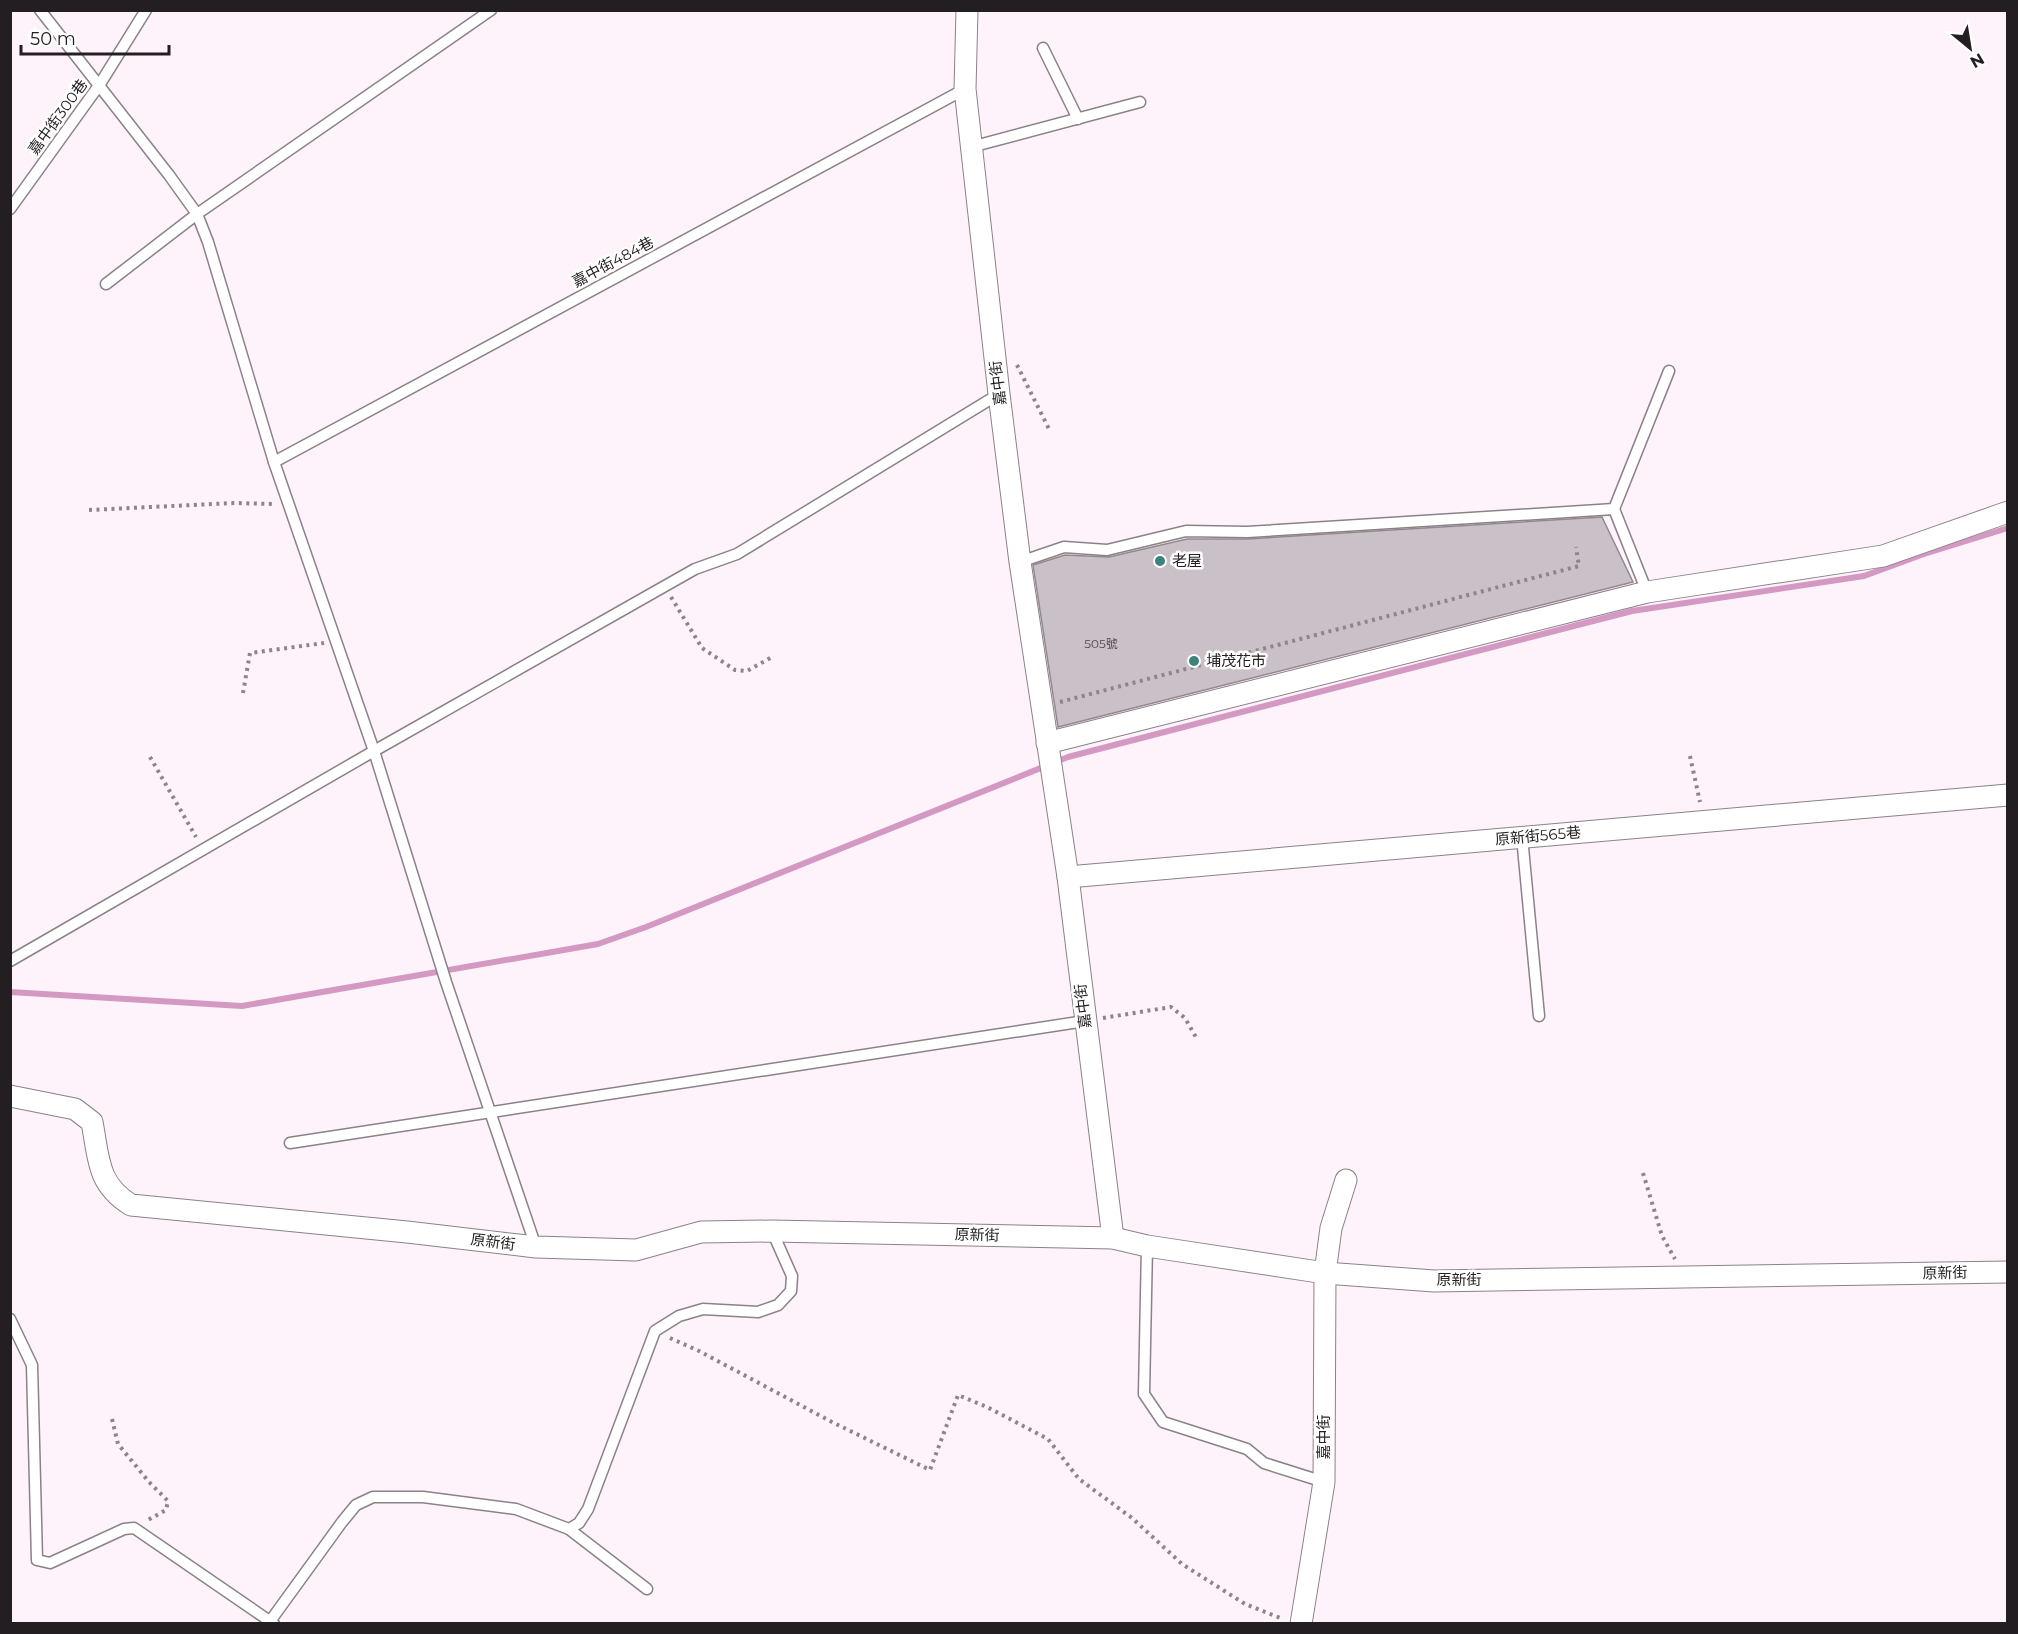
<svg xmlns="http://www.w3.org/2000/svg" width="2018" height="1634" font-family="Montserrat,'Noto Sans TC',sans-serif">
  <style>
    .lines { fill: none; stroke-linecap: round; stroke-linejoin: round }
    .stream { stroke: #d499c2; stroke-width: 6 }
    .building { fill: #cac0c7; stroke: #92898f; stroke-width: 1.5 }
    .service-casing { stroke: #8b8188; stroke-width: 13 }
    .minor-casing { stroke: #8b8188; stroke-width: 23 }
    .path { stroke: #8c858a; stroke-width: 4; stroke-dasharray: 3 4.5; stroke-linecap: butt }
    .service { stroke: #fff; stroke-width: 10 }
    .minor { stroke: #fff; stroke-width: 21 }
    .poi-dot { fill: #3c837d; stroke: #fff; stroke-width: 2 }
    .labels { text-anchor: middle; stroke-width: 5; stroke-linejoin: round; paint-order: stroke }
    .number-label { font-size: 12px; fill: #4c464a }
    .street-label { font-size: 15px; fill: #221e21; stroke: #fff }
    .poi-label { font-size: 15px; fill: #221e21; stroke: #fff; text-anchor: start }
  </style>
  <rect width="100%" height="100%" fill="#fef3fa"/>
  <g class="lines">
    <!-- stream -->
    <path class="stream" d="M10,992L242,1006L598,944L646,927L1068,757L1632,611L1864,576L1924,554L2008,528"/>
  </g>
  <!-- building -->
  <path class="building" d="M1602,517L1633,582L1058,727L1033,565L1065,555L1109,557L1187,539H1247Z"/>
  <g class="lines">
    <!-- service casing -->
    <g class="service-casing">
      <g id="service">
        <path d="M40,10L169,175L197,214L208,242L274,462L374,751L446,982L536,1247"/>
        <path d="M1043,48L1078,119"/>
        <path d="M971,147L1140,102"/>
        <path d="M10,209L100,84L146,10"/>
        <path d="M106,284L197,214L491,10"/>
        <path d="M274,462L965,89"/>
        <path d="M1614,509L1669,371"/>
        <path d="M1020,562L1064,547L1107,550L1186,531L1247,532L1614,509L1647,592"/>
        <path d="M1522,837L1539,1016"/>
        <path d="M10,961L374,751L695,569L737,554L999,394"/>
        <path d="M290,1143L1085,1021"/>
        <path d="M1147,1246L1144,1394L1163,1422L1247,1449L1264,1463L1324,1482"/>
        <path d="M10,1319L32,1365L37,1560L50,1563L124,1529L134,1528L274,1624"/>
        <path d="M569,1529L647,1589"/>
        <path d="M271,1620L342,1522L356,1505L373,1497H423L516,1509L569,1529L579,1523L588,1509L655,1331L679,1316L703,1309L758,1312L778,1305L791,1291L792,1276L772,1231"/>
      </g>
    </g>
    <!-- minor casing -->
    <g class="minor-casing">
      <g id="minor">
        <path d="M967,10L965,89L999,394L1020,562L1068,877L1113,1238"/>
        <path d="M1047,743L1647,592L1883,556L2008,512"/>
        <path d="M1068,877L2008,795"/>
        <path d="M10,1096L75,1109L92,1122C99,1159 97,1184 131,1205L407,1232L536,1247L636,1250L701,1232L772,1231L1113,1238L1147,1246L1325,1273L1434,1281L2008,1272"/>
        <path d="M1301,1624L1324,1482L1325,1273L1331,1228L1346,1180"/>
      </g>
    </g>
    <!-- path -->
    <g class="path">
      <path d="M1017,365L1050,431"/>
      <path d="M89,510L234,503L274,504"/>
      <path d="M671,597L702,648L735,670L747,671L772,657"/>
      <path d="M243,693L250,653L324,643"/>
      <path d="M1060,702L1579,566L1576,547"/>
      <path d="M1690,756L1700,802"/>
      <path d="M150,757L196,837"/>
      <path d="M1103,1018L1171,1007L1185,1018L1197,1039"/>
      <path d="M1643,1173L1662,1236L1675,1259"/>
      <path d="M670,1338L699,1351L832,1422L930,1470L958,1395L987,1407L1048,1439L1079,1479L1132,1518L1182,1564L1245,1604L1283,1619"/>
      <path d="M112,1419L118,1444L149,1482L168,1501L166,1510L148,1520"/>
    </g>
    <!-- service -->
    <use href="#service" class="service"/>
    <!-- minor -->
    <use href="#minor" class="minor"/>
  </g>
  <!-- markers -->
  <g class="poi-dot">
    <circle cx="1160" cy="561" r="6"/>
    <circle cx="1194" cy="661" r="6"/>
  </g>
  <g class="labels">
    <!-- number labels -->
    <g class="number-label">
      <text x="1101" y="648">505號</text>
    </g>
    <!-- street labels -->
    <g class="street-label">
      <text transform="translate(58 117) rotate(-54)" y="5">嘉中街300巷</text>
      <text transform="translate(613 262) rotate(-28)" y="5">嘉中街484巷</text>
      <text transform="translate(998 383) rotate(-97)" y="5">嘉中街</text>
      <text transform="translate(1538 836) rotate(-5)" y="5">原新街565巷</text>
      <text transform="translate(1083 1006) rotate(-97)" y="5">嘉中街</text>
      <text transform="translate(977 1235) rotate(1)" y="5">原新街</text>
      <text transform="translate(493 1242) rotate(7)" y="5">原新街</text>
      <text transform="translate(1945 1273) rotate(-1)" y="5">原新街</text>
      <text x="1459" y="1285">原新街</text>
      <text transform="translate(1324 1437) rotate(-90)" y="5">嘉中街</text>
    </g>
    <!-- poi labels -->
    <g class="poi-label">
      <text x="1172" y="566">老屋</text>
      <text x="1206" y="666">埔茂花市</text>
    </g>
  </g>
  <!-- border -->
  <rect width="2018" height="1634" fill="none" stroke="#221e21" stroke-width="24"/>
  <!-- north arrow -->
  <g transform="translate(1970 48) rotate(150)" stroke="#ffffff" stroke-width="4.5" paint-order="stroke">
  <path d="M0-4.5L10 22L0 15L-10 22Z" fill="#221e21"/>
  <text y="-9" font-size="16" font-weight="bold" text-anchor="middle" fill="#221e21">N</text>
  </g>
  <!-- scale -->
  <path d="M21 45v9h148v-9" fill="none" stroke="#221e21" stroke-width="3"/>
  <text x="30" y="45" font-size="18" fill="#221e21" stroke="#ffffff" stroke-width="4.5" paint-order="stroke">50 m</text>
</svg>
